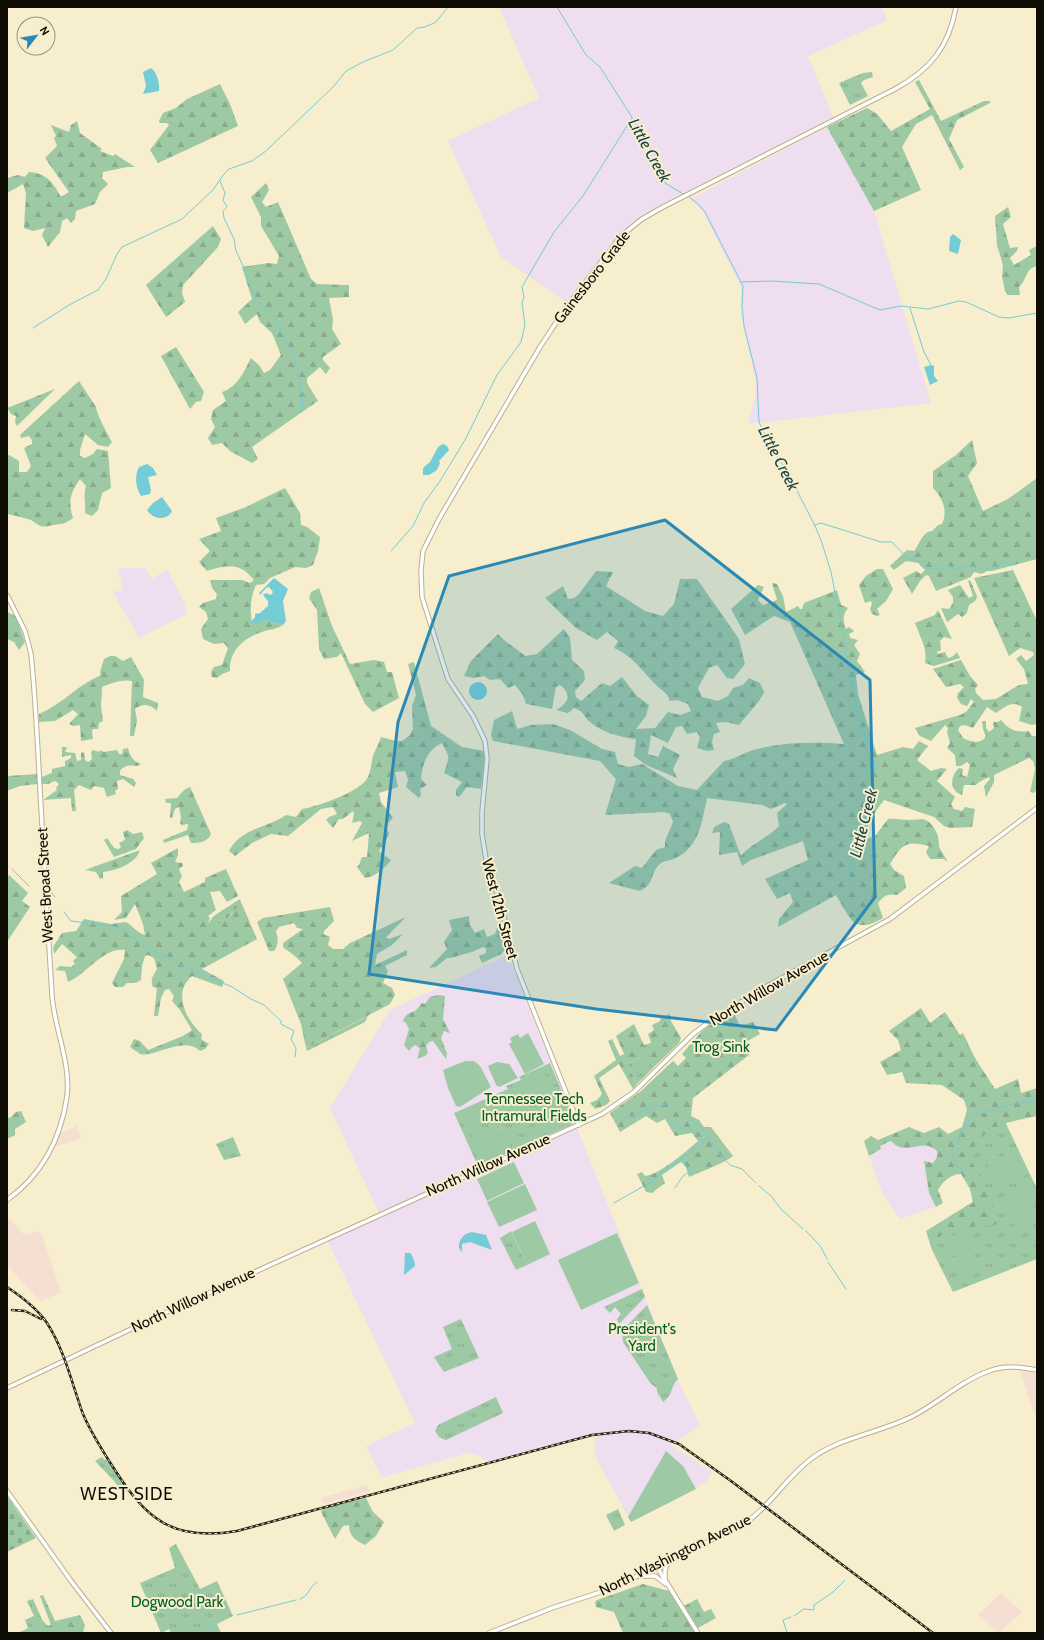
<svg xmlns="http://www.w3.org/2000/svg" width="1044" height="1640" font-family="Cabin,sans-serif">
  <style>
    .commercial { fill: #f5dfd2 }
    .education { fill: #eedef0 }
    .grass { fill: url(#grass-tufts) }
    .forest { fill: url(#forest-firs) }
    .cemetery { fill: url(#cemetery-stones) }
    .garden { fill: #9ec9a5 }
    .water { fill: #73ccd6 }
    .lines { fill: none; stroke-linecap: round; stroke-linejoin: round }
    .stream { stroke: #73ccd6; stroke-width: 1 }
    .secondary-casing { stroke: #b8b090; stroke-width: 5.5 }
    .primary-casing { stroke: #b8b090; stroke-width: 5.5 }
    .secondary { stroke: #fff; stroke-width: 3.5 }
    .primary { stroke: #fff; stroke-width: 3.5 }
    .rail-casing { stroke: #272318; stroke-width: 2.5 }
    .rail { stroke: #f7eecd; stroke-width: 1; stroke-dasharray: 3; stroke-linecap: butt }
    .marked { fill: #2b89b5; fill-opacity: 0.2; stroke: #2b89b5; stroke-width: 3; stroke-linejoin: round }
    .labels { text-anchor: middle; stroke-width: 4; stroke-linejoin: round; paint-order: stroke }
    .street-label { font-size: 15px; fill: #0f0c03; stroke: #f7eecd }
    .park-label { font-size: 15px; fill: #005d27; stroke: #f7eecd }
    .water-label { font-size: 16px; font-style: italic; fill: #194247; stroke: #f7eecd }
    .quarter-label { font-size: 17px; letter-spacing: 1px; fill: #0f0c03; stroke: #f7eecd }
  </style>
  <defs>
    <pattern id="grass-tufts" width="24" height="20" patternUnits="userSpaceOnUse"><rect width="24" height="20" fill="#9ec9a5"/><path d="M3 7l-1-3M5 7V3M7 7l1-3M15 17l-1-3M17 17v-4M19 17l1-3" fill="none" stroke="#87ab8c"/></pattern>
    <pattern id="forest-firs" width="22" height="20" patternUnits="userSpaceOnUse"><rect width="22" height="20" fill="#9ec9a5"/><path d="M5 1l3.5 6h-7zM16 11l3.5 6h-7z" fill="#87ab8c"/></pattern>
    <pattern id="cemetery-stones" width="16" height="16" patternUnits="userSpaceOnUse"><rect width="16" height="16" fill="#9ec9a5"/><path d="M2 7V4a2 2 0 0 1 4 0v3zM10 15v-3a2 2 0 0 1 4 0v3z" fill="#87ab8c"/></pattern>
  </defs>
  <rect width="100%" height="100%" fill="#f7eecd"/>
  <!-- commercial -->
  <g class="commercial">
    <path d="M76,1124L81,1138L55,1147L60,1132H65L74,1128Z"/>
    <path d="M8,1217L24,1235L39,1231L42,1235L61,1293L40,1301L7,1265Z"/>
    <path d="M1020,1370L1037,1374V1423Z"/>
    <path d="M367,1485L369,1492L323,1504L321,1498Z"/>
    <path d="M1001,1593L1022,1612L999,1633L978,1615Z"/>
  </g>
  <!-- education -->
  <g class="education">
    <path d="M499,7H881L887,20L808,56L833,117L674,198L636,221L623,231L611,244L566,302L501,257L448,141L539,98Z"/>
    <path d="M827,127L874,211L931,403L748,424L755,399L756,384L741,315V287L703,212L696,204L689,200Z"/>
    <path d="M118,568H145L152,579L167,569L184,602L187,614L139,638L113,592L123,590Z"/>
    <path d="M506,956H508L679,1382L700,1425L676,1442L672,1441L671,1445L712,1472L706,1482L631,1522L595,1456V1433L487,1462L479,1456L468,1453L384,1477L381,1476L366,1446L415,1423L327,1240L380,1215L330,1108L390,1010Z"/>
    <path d="M889,1141L896,1146L912,1147L925,1144L931,1146L937,1152V1157L932,1163L924,1162L929,1193L936,1207L900,1219L882,1192L869,1156L874,1154L880,1146Z"/>
  </g>
  <!-- grass -->
  <g class="grass">
    <path d="M872,72L873,77L864,80L861,83L868,96L850,105L839,83L863,73Z"/>
    <path d="M368,1016L365,1022L307,1051L306,1048Z"/>
    <path d="M963,1033L1037,1189V1259L953,1292L932,1250L926,1231L976,1200L961,1171L963,1128L970,1111L965,1098L917,1062Z"/>
    <path d="M645,1057L654,1067L637,1084L627,1064L636,1059Z"/>
    <path d="M550,1063L573,1118L571,1125L478,1166L454,1113L508,1089L506,1086L521,1080L519,1077Z"/>
    <path d="M233,1137L241,1156L224,1160L216,1144Z"/>
    <path d="M511,1231L527,1265L516,1270L500,1238Z"/>
    <path d="M642,1289L645,1297L619,1324L617,1319L621,1314L615,1307L610,1313L604,1307Z"/>
    <path d="M647,1305L678,1379C670,1387 674,1394 663,1402L657,1392V1388L651,1384L623,1342L622,1331Z"/>
    <path d="M461,1319L479,1358L444,1372L434,1357L452,1349L443,1327Z"/>
    <path d="M496,1397L503,1413L446,1440L439,1437L435,1431L438,1425Z"/>
    <path d="M102,1457L105,1460L107,1458L127,1490L125,1495H123L115,1482L95,1461Z"/>
    <path d="M618,1509L625,1525L614,1531L606,1515Z"/>
    <path d="M176,1544L200,1589L217,1581L233,1616L217,1624L221,1633H171L169,1629L161,1633L140,1583L175,1568L169,1548Z"/>
    <path d="M33,1599L48,1633H18L28,1628L25,1620L34,1616L27,1601Z"/>
  </g>
  <!-- forest -->
  <g class="forest">
    <path d="M919,80L941,121L984,101H990V103L957,120L949,139L964,167L960,170L932,115L916,124L902,147L921,190L874,211L827,127L867,108L877,114L891,131L930,109L915,82Z"/>
    <path d="M220,84L230,104L238,126L158,163L150,150L169,125L167,123H160L159,121L163,113L176,108L187,99Z"/>
    <path d="M77,121L80,133L102,149L100,151L113,156L115,154L135,167H127L103,172L102,178L108,184L100,192L95,204L76,211L75,219L71,223L67,218L62,221L60,232L48,247L42,235L45,228L33,231L24,228L26,193L23,184L7,193V178L18,175L25,177L29,172C46,173 53,182 61,197L69,192L45,158L57,146L54,138L56,136L51,125L69,132L71,125Z"/>
    <path d="M266,183L269,190L262,202L266,207L278,202L311,279L317,284L349,285V297L329,298L333,320L332,329L341,344L323,357V360L330,368L326,374L320,367L307,378V383L318,401L252,447L258,459L252,463L230,451L222,443L212,445L208,438L215,427L211,419L213,410L226,401L222,392C238,387 244,371 251,358L259,365L264,373L270,370L281,355L272,333L260,322L257,314L245,324L238,312L252,299L242,267L268,263L277,264L279,256L261,226V217L251,197Z"/>
    <path d="M1008,207L1011,217L1003,224L1010,248L1018,247L1017,251L1010,258L1014,265L1031,255L1029,250L1037,246V266C1025,268 1027,280 1019,287L1020,295H1008L1005,291L1002,277L1003,265L997,245L995,216Z"/>
    <path d="M213,226L221,239L218,247L183,285L182,293L185,302L166,317L146,285Z"/>
    <path d="M176,347L204,392L201,401L196,402L190,409L161,356Z"/>
    <path d="M79,381L96,407C96,413 108,435 112,442L108,447L98,445L85,434L80,450V456L85,458L93,454L97,449L108,451L111,488L102,493L98,510L92,516L85,513C86,503 83,495 86,486L80,479C70,494 68,501 73,518C61,526 64,523 53,525C40,528 42,527 31,520C29,519 9,514 7,514V456L9,455L19,461V472H27L31,466L24,448L32,444V440L29,436L21,438L20,435Z"/>
    <path d="M55,389L17,426L15,422L16,416L11,414L7,408Z"/>
    <path d="M972,440L977,463L968,476L983,511L1008,499L1037,478V559L992,571H987L981,574L974,572L971,577L936,591L929,576L926,575L920,581L912,594L903,578L916,571L921,574L925,570L918,563L906,561L894,570L890,566L907,550L914,551C920,544 922,532 932,531L938,525L942,524C948,511 943,498 933,488V471L956,455Z"/>
    <path d="M285,488L300,513L301,525L307,527L320,537L318,551L313,565L306,568L295,567L270,578L264,584L256,585C250,598 250,608 252,622L263,620L283,625C276,630 270,629 262,632C243,638 229,651 230,671L222,674L217,678L212,677L211,672L214,667L222,665L228,648L224,643L214,644L203,639L201,629L208,619L206,612L199,607L203,603L216,599L217,594L212,588L210,580H242L250,583L254,580C239,562 228,565 207,571L199,562L210,551L199,539L221,531L216,518L246,507Z"/>
    <path d="M877,569H883L893,589L886,601L877,609L880,615L877,616L872,614L870,609L872,604L871,601L865,603L859,585L866,576Z"/>
    <path d="M1013,570L1037,621V724L1032,725L1019,721L1022,707C1012,700 1005,707 996,713L987,707L973,728L965,725L960,726L958,730L963,738C971,742 981,745 986,736L983,729L982,721H986V728L989,732L994,728L993,722H998L1001,720C1009,730 1017,733 1029,731L1032,736H1037V789L1034,793L1030,792L1035,769L1033,761L1029,758L994,775V782L986,797L984,786L990,779L989,777L979,782L976,785H964L962,795C949,791 950,776 959,768L963,769L962,775L967,777L970,765L967,762L961,766H956L955,755L947,748L950,743L947,732L948,728L945,725L931,741L920,736L915,728L960,715L966,712L974,702L971,699L967,706L961,704L957,698L958,693L964,687L960,684L946,687L933,669L961,660L970,676L978,685L975,689L976,693L983,700L996,699L1019,685L1028,684L1024,669L1016,659L1021,655L1026,661L1034,655L1033,652L1020,648L1009,656L974,578Z"/>
    <path d="M596,571L613,572L606,586L645,611L663,616L674,604L680,579H697L739,639L745,664L733,679L727,678L717,665L709,668L698,688L702,697L718,701L728,696L733,688L743,685L749,678L760,683L764,692L759,701L739,725L726,722L716,723L720,732L714,734L712,742L714,750L707,751L697,748L700,737L697,732L687,734L682,726L676,727L668,743L651,735L648,754L658,757L663,746L680,755L673,769L677,778L646,765L634,756L636,739C622,738 601,732 590,722C582,715 586,713 574,708L568,713L556,710C568,703 573,695 560,685L556,687L552,709L526,704L523,695L515,685L508,688L500,679L490,680L484,676L474,678L464,676L471,661L498,634C506,643 516,648 525,656L537,654L564,629L570,638L572,660L584,671L585,680L575,691L576,697L581,701L602,683L610,686L622,677L637,696L649,705L646,716L636,729L655,728L668,712L680,715L691,711L688,704L677,700L670,701C667,692 662,691 656,685C641,670 634,657 614,648L618,641L607,632L597,640L576,628L545,598L563,586L568,599L574,598L579,594Z"/>
    <path d="M970,580L977,596L976,600L969,605L967,613L962,617L958,614L947,622L941,608L949,609L953,603V597L948,590L960,585L969,598L973,596L968,581Z"/>
    <path d="M772,583L777,584L783,596L786,612L798,606L800,609H802L804,603L837,590L841,605L848,608C842,615 843,621 846,629L849,627L854,631L849,634L850,638L858,640L854,645L860,654L857,661L865,672L856,675L858,694L877,755L903,747L913,749L919,741L928,746L917,760L931,771L941,768L947,769L937,781L955,797L951,804L954,809L962,811L965,807L975,809L972,827L950,828L944,826L934,817L884,800C877,810 862,827 867,839L875,836L888,819C897,818 902,820 910,820C914,820 919,819 923,819C934,822 940,837 939,847L948,862L944,859H930L926,852L929,846C906,840 902,844 890,864L894,870L904,876L906,888L897,895C888,893 883,896 878,903L883,918C853,935 851,919 836,895L778,927L779,919L793,902L790,893L777,899L765,879L808,860L803,841L751,860L742,866L737,852L719,855L720,832L712,833L714,827L724,822L729,824L741,856C752,843 768,838 779,826L777,813L787,804L785,803L771,809L762,805L707,798C702,821 700,846 676,858C670,861 662,860 657,867C650,877 654,884 640,891L609,883L635,866L642,868L656,850L665,847V841L673,822L670,814L664,812L605,815L616,779L600,761L493,741L491,735L494,720L512,711L517,729L531,725L553,724L570,730L602,749L615,752L618,764L629,767L642,764L678,786L697,790L724,761C736,759 745,752 757,749C786,742 814,742 844,744L790,622L774,616L745,635L731,609L758,585L764,587L758,600L763,605L777,600Z"/>
    <path d="M319,588L332,626L350,664L374,660L384,662L387,672H392L399,698L373,712L365,704L341,653L337,657L324,659L319,649L317,610L309,598L311,592Z"/>
    <path d="M938,610L952,639L944,637L940,641L941,650L937,652L938,654L945,652L948,658L952,657L957,652L960,658L934,666L925,663C928,650 920,636 915,623L935,615Z"/>
    <path d="M7,612L16,616L25,642L19,650L14,642L7,639Z"/>
    <path d="M110,656H115L123,661L131,657L144,680L143,697L158,703L157,711C150,704 143,703 135,709L137,720L134,736H130L132,681C122,679 111,683 102,687L101,707L103,721L99,723L98,729H93L92,732L93,739L81,741L80,725L74,726L69,724L78,714L73,710L55,721L39,722V714C63,704 77,685 101,675L100,672L104,659Z"/>
    <path d="M414,662L431,726L462,747L484,751L485,757L481,789L467,787L459,797L456,795V790L462,782L444,773C449,756 451,760 442,743C428,749 422,764 421,779L427,785L420,789L421,795L419,798L406,787L408,780L405,771L395,772L398,787L379,793L381,802L393,818L385,826L389,833L386,841L379,851L391,860C385,868 375,877 365,878L357,867L359,865L362,857H367L369,833L352,841L362,823L360,821L352,823L354,814L353,811L343,819H339L333,828L326,820L329,817L337,814L333,807L321,809L288,836L271,834L252,843L235,856L229,851C242,827 266,829 286,815L296,817L302,809C317,807 358,792 366,780C371,774 371,764 373,756C375,750 379,744 381,737L396,741H402L410,735L413,729L412,706L416,695L408,664Z"/>
    <path d="M62,747H67L65,752L75,753L77,761L81,760V753L84,752L85,760L88,762L92,759L91,752L93,750L99,752L100,750L104,752L117,750L119,754H122L123,749L128,748C129,755 134,762 141,764L137,766C130,765 124,765 120,771V775L133,779L136,783L134,787L123,779L117,781L118,789L115,791L116,794L107,797L104,788L94,786L91,790L79,785L74,790L76,811H72L71,798L43,800L57,790L56,788L59,784L55,781L48,784H42V777L52,773V769L65,766V761L71,758V755L62,757Z"/>
    <path d="M7,774L8,776L37,774V784L20,786L7,791Z"/>
    <path d="M190,787L211,834C208,842 199,843 191,843L188,835L164,843L163,840L187,830L188,826V824L182,825L180,823L181,817L179,807L175,809L172,818H170L171,803H166L165,799L177,798L184,790Z"/>
    <path d="M127,830L133,834L142,832L144,838L136,849L114,857L104,840L107,838L114,848L119,849L121,847L119,843L125,840L123,832Z"/>
    <path d="M178,848V855L175,862L182,863L183,866L179,869L182,876L179,882L184,892L205,882V878L226,869L238,896L227,902L220,891L210,892L216,910L208,916L210,918L207,926C215,926 224,921 231,915C235,911 235,904 241,902L257,939L202,969L224,981L222,987L192,976C172,993 186,1020 202,1034L201,1039L209,1044L205,1049L200,1051C183,1035 155,1058 140,1054C137,1052 133,1049 130,1047L134,1039L140,1041L148,1050L183,1036L192,1030L180,1010L172,1001L174,996L169,989L165,990L161,998L158,1016H154L157,988L153,987C150,979 153,976 157,969L154,958L148,955L145,956L142,966L141,980L135,983H127L123,987H115L112,983L124,959L125,950C103,947 87,974 68,982L65,971L55,970L60,966L71,967L75,964L73,961L77,957L62,944L54,954L53,947L62,933L76,931L84,919L111,924L126,922C133,926 136,932 145,935L143,924L135,904L126,918L114,920L122,912L121,896L157,874L151,863Z"/>
    <path d="M140,850C136,864 115,871 103,872V878L100,879L96,872L85,870Z"/>
    <path d="M9,875L28,893L22,901L30,907L7,942V878Z"/>
    <path d="M330,907L334,921L324,931L323,934L330,937L328,945L333,949H343L350,943L406,917L386,937L389,939L403,934L392,945L377,954L375,965L407,950V955L385,966L388,971L383,983L392,988L395,995L390,1004L306,1048L301,1024L283,979L302,963L296,957L283,947V943L303,929L297,928L294,923L279,927L276,931C278,939 279,944 274,951H269L257,922L263,918Z"/>
    <path d="M469,916L470,925L475,933L484,929L487,937L495,934L497,928L502,930L507,948L501,954L482,963L479,956L486,953V949L483,947L472,952L450,958H447L436,967L429,968L447,949L444,942L452,930L449,920Z"/>
    <path d="M439,995L445,996L443,1019L450,1033L444,1031L441,1038L447,1054L446,1059L433,1041L429,1042L426,1046L428,1053L425,1056L417,1059L420,1049L416,1045L412,1047L409,1051L404,1045L409,1029L406,1023L403,1021C406,1011 413,1014 417,1009C419,1007 420,1005 422,1003L425,1004L430,997Z"/>
    <path d="M921,1008L930,1023L945,1012L995,1089L1018,1079L1021,1093L1037,1088V1116C1008,1122 981,1125 970,1157L1000,1222C991,1228 986,1226 978,1221L972,1231L961,1227L940,1236L941,1241L932,1248L927,1232L973,1203L970,1189L961,1174C951,1174 943,1181 938,1190L943,1203L936,1207L929,1193L924,1161L933,1163L937,1157V1151C922,1138 913,1153 897,1146C894,1145 893,1142 890,1141L880,1146L881,1149L869,1156L864,1141L871,1136L878,1140L909,1127L924,1133L939,1127L948,1134L962,1127L967,1110L964,1100L942,1085L906,1083L902,1072L887,1075L880,1062L901,1050L898,1040L889,1031Z"/>
    <path d="M732,1009L740,1026L753,1022L760,1034L744,1043L749,1055L693,1098L691,1116L699,1120L704,1127H711L733,1156C725,1163 700,1172 689,1177L686,1167L681,1162L662,1175L665,1183L652,1193L646,1192L637,1174L642,1172L645,1176C659,1175 687,1151 698,1141L692,1133L675,1136L665,1119L657,1123L646,1116L620,1132L610,1113L641,1091L673,1061L678,1066L686,1058L682,1054L702,1031Z"/>
    <path d="M670,1014L671,1021L681,1038L679,1043L654,1067L645,1058L636,1059L627,1064L637,1084L633,1089L619,1064L599,1078L610,1101L606,1105L595,1109L590,1103L597,1100L602,1094L594,1076L616,1060L608,1041L612,1039L620,1056L624,1054L616,1036L634,1024L644,1045L651,1043L648,1034L654,1030L652,1025L660,1021L661,1017Z"/>
    <path d="M21,1111L26,1122L15,1129V1135L7,1139V1117L10,1118L16,1112Z"/>
    <path d="M366,1498L373,1512L384,1522L376,1536L365,1545C355,1540 349,1536 349,1525L343,1526L335,1539L321,1512L324,1508Z"/>
    <path d="M643,1584L669,1591L696,1633H623L614,1612L596,1607L595,1602L597,1600Z"/>
    <path d="M43,1595L55,1621L80,1615L85,1625L83,1633H44L39,1623L43,1621L48,1626L51,1625L40,1596Z"/>
    <path d="M697,1599L704,1612L711,1609L716,1618L698,1628L684,1606Z"/>
  </g>
  <!-- cemetery -->
  <g class="cemetery">
    <path d="M240,899L241,902C233,913 222,927 206,926L215,915Z"/>
    <path d="M7,1496L36,1538L7,1552Z"/>
  </g>
  <!-- garden -->
  <g class="garden">
    <path d="M528,1033L544,1064L525,1074L509,1044L512,1042L510,1038L518,1034L520,1038Z"/>
    <path d="M465,1061H474L480,1066L491,1087L460,1107L456,1106L448,1088L443,1070Z"/>
    <path d="M497,1062L509,1064L518,1078L499,1087L496,1085L488,1066Z"/>
    <path d="M542,1071L544,1072L553,1092C541,1097 532,1093 525,1084Z"/>
    <path d="M519,1086L526,1100L497,1113L490,1098Z"/>
    <path d="M553,1095L566,1121L565,1124L538,1136C531,1119 537,1103 553,1095Z"/>
    <path d="M489,1099L496,1114L467,1127L460,1112Z"/>
    <path d="M483,1130C496,1131 506,1137 512,1149L485,1161L482,1160L471,1134Z"/>
    <path d="M996,1156C1010,1156 1020,1161 1026,1175L997,1187L985,1160Z"/>
    <path d="M514,1162L524,1183L487,1201L477,1179Z"/>
    <path d="M525,1184L537,1210L499,1227L487,1202Z"/>
    <path d="M1031,1185C1040,1204 1032,1218 1016,1228L1003,1199Z"/>
    <path d="M535,1221L550,1254L527,1265L512,1232Z"/>
    <path d="M617,1233L639,1283L581,1310L558,1260Z"/>
    <path d="M952,1235L962,1237L972,1248L951,1257L942,1237Z"/>
    <path d="M973,1251L977,1264L972,1274L963,1282L953,1262Z"/>
    <path d="M666,1451L683,1466L696,1489L631,1522L628,1517Z"/>
  </g>
  <!-- water -->
  <g class="water">
    <path d="M151,68C157,72 160,84 159,91L143,94L146,86L143,72Z"/>
    <path d="M953,234L961,240L958,254L949,251L950,237Z"/>
    <path d="M931,365L934,366V376L938,381L930,385L924,367Z"/>
    <path d="M443,444L447,446L449,450L439,461L440,463L437,470L429,475H423V468L430,462L438,447Z"/>
    <path d="M147,464L153,468L157,475L148,477L151,490L150,494L141,496C136,488 134,476 139,467Z"/>
    <path d="M162,497L172,511C167,521 153,520 147,510L153,503Z"/>
    <path d="M274,578L288,589L283,601L286,621L283,625L263,620L255,624L251,622L255,617V614L260,613L268,606V601L263,595L266,593L271,595L273,592L269,587L266,588L260,595L259,593Z"/>
    <circle cx="478" cy="691" r="9"/>
    <path d="M472,1232L486,1235L492,1250L470,1242L462,1244V1252L459,1248C458,1240 464,1233 472,1232Z"/>
    <path d="M405,1253H410C413,1256 415,1262 415,1266L404,1275Z"/>
  </g>
  <g class="lines">
    <!-- stream -->
    <g class="stream">
      <path d="M557,7L586,55L600,67L628,111L656,157L665,183L685,195"/>
      <path d="M220,181L225,193L223,200L227,207L223,211L224,218L234,239L236,251L245,270L252,293L264,308L275,317L295,360L303,399L302,411"/>
      <path d="M688,196L698,204L705,212L743,286L742,306L744,326L757,378L759,422L767,439L791,479L815,526L821,540L831,572L861,728L875,762L870,806L857,842L851,864L849,885"/>
      <path d="M741,282L772,281L819,284L880,310L901,306L928,309L959,301L966,302L999,317L1009,318L1037,313"/>
      <path d="M910,308L924,352L931,365"/>
      <path d="M33,328L69,305L98,290L106,279L117,254L122,247L182,219L213,190L224,174L229,169L252,161L266,151L333,87L346,71L363,62L393,50L417,28L425,27L436,22L448,7"/>
      <path d="M815,525L821,523L881,542H892L907,558H915L926,568L942,569L949,566L954,569C969,567 971,565 985,570L1002,563L1014,565"/>
      <path d="M391,551L413,526L424,503L440,481L465,440L497,375L521,342L525,325L522,303L524,297L522,287L554,232L583,196L632,118"/>
      <path d="M12,869L29,886"/>
      <path d="M48,888L55,897"/>
      <path d="M64,912L71,921L111,926L121,929L150,950L167,956L179,964L232,987L251,999L264,1005L281,1021V1024L294,1031L291,1039L296,1048L295,1057"/>
      <path d="M621,1118C637,1117 649,1106 665,1104"/>
      <path d="M670,1120C679,1131 696,1128 704,1142L682,1158L689,1172L683,1176L675,1188"/>
      <path d="M689,1120L699,1125L709,1138L714,1148L730,1165L742,1169L756,1183"/>
      <path d="M966,1176L961,1169L958,1168L951,1154L972,1114C995,1113 1014,1100 1037,1100"/>
      <path d="M759,1186L771,1196L781,1209L803,1229"/>
      <path d="M614,1203L651,1182L667,1168L682,1159"/>
      <path d="M806,1231L821,1247L827,1259"/>
      <path d="M828,1262L846,1289"/>
      <path d="M300,1599C309,1596 309,1587 317,1582"/>
      <path d="M237,1615L296,1600"/>
      <path d="M794,1616L804,1609L814,1610V1605L833,1592L845,1580"/>
      <path d="M200,1633L205,1627H214"/>
      <path d="M787,1633L783,1620L791,1617"/>
    </g>
    <!-- secondary casing -->
    <g class="secondary-casing">
      <g id="secondary">
        <path d="M579,1125L517,969L502,909L486,859L482,834V812L487,759L485,741L473,716L448,679L422,597L421,570L423,551L439,519L540,347L565,309L621,236L642,219L663,207L895,89C930,70 949,47 956,7"/>
        <path d="M7,1388L169,1311L602,1114L634,1092L693,1034L709,1022L760,990L890,919L1037,808"/>
        <path d="M657,1567L698,1633"/>
        <path d="M641,1576H655L666,1584"/>
        <path d="M665,1579V1570L668,1562"/>
        <path d="M489,1633L552,1608L613,1588L742,1525C771,1507 787,1475 815,1456C845,1436 882,1432 913,1416C938,1403 963,1380 989,1371C1005,1365 1021,1367 1037,1370"/>
      </g>
    </g>
    <!-- primary casing -->
    <g class="primary-casing">
      <g id="primary">
        <path d="M7,595L25,631L31,654C35,693 37,732 39,771C43,846 47,920 52,995C54,1028 71,1062 67,1096C61,1138 42,1175 7,1200"/>
        <path d="M7,1491L71,1581L111,1633"/>
      </g>
    </g>
    <!-- secondary -->
    <use href="#secondary" class="secondary"/>
    <!-- primary -->
    <use href="#primary" class="primary"/>
    <!-- rail casing -->
    <g class="rail-casing">
      <g id="rail">
        <path d="M7,1287C22,1297 37,1308 47,1323C65,1351 72,1384 83,1414C91,1433 102,1450 113,1467C146,1519 172,1542 237,1531L592,1435L629,1431L649,1433L679,1444L731,1481L933,1633"/>
        <path d="M12,1310L25,1311L41,1319"/>
      </g>
    </g>
    <!-- rail -->
    <use href="#rail" class="rail"/>
  </g>
  <!-- marked area -->
  <path class="marked" d="M665,520L870,680L875,897L776,1030L596,1009L369,974L398,722L449,576Z"/>
  <g class="labels">
    <!-- street labels -->
    <g class="street-label">
      <text transform="translate(592 277) rotate(-52)" y="5">Gainesboro Grade</text>
      <text transform="translate(45 885) rotate(-93)" y="5">West Broad Street</text>
      <text transform="translate(500 909) rotate(75)" y="5">West 12th Street</text>
      <text transform="translate(769 988) rotate(-30)" y="5">North Willow Avenue</text>
      <text transform="translate(488 1165) rotate(-24)" y="5">North Willow Avenue</text>
      <text transform="translate(193 1300) rotate(-25)" y="5">North Willow Avenue</text>
      <text transform="translate(675 1555) rotate(-26)" y="5">North Washington Avenue</text>
    </g>
    <!-- park labels -->
    <g class="park-label">
      <text x="721" y="1052">Trog Sink</text>
      <text x="534" y="1104">Tennessee Tech<tspan x="534" dy="17">Intramural Fields</tspan></text>
      <text x="642" y="1334">President's<tspan x="642" dy="17">Yard</tspan></text>
      <text x="177" y="1607">Dogwood Park</text>
    </g>
    <!-- water labels -->
    <g class="water-label">
      <text transform="translate(650 150) rotate(61)" y="6">Little Creek</text>
      <text transform="translate(779 458) rotate(63)" y="6">Little Creek</text>
      <text transform="translate(863 823) rotate(-76)" y="6">Little Creek</text>
    </g>
    <!-- quarter labels -->
    <g class="quarter-label">
      <text x="127" y="1500">WEST SIDE</text>
    </g>
  </g>
  <!-- border -->
  <rect width="1044" height="1640" fill="none" stroke="#0f0c03" stroke-width="16"/>
  <!-- north arrow -->
  <g transform="translate(36 36) rotate(59)"><circle r="19" fill="#f7eecd" stroke="#9a947c"/>
  <path d="M0-3L7 15L0 10L-7 15Z" fill="#2b89b5"/>
  <text y="-6" font-size="11" font-weight="bold" text-anchor="middle" fill="#0f0c03">N</text>
  </g>
</svg>
